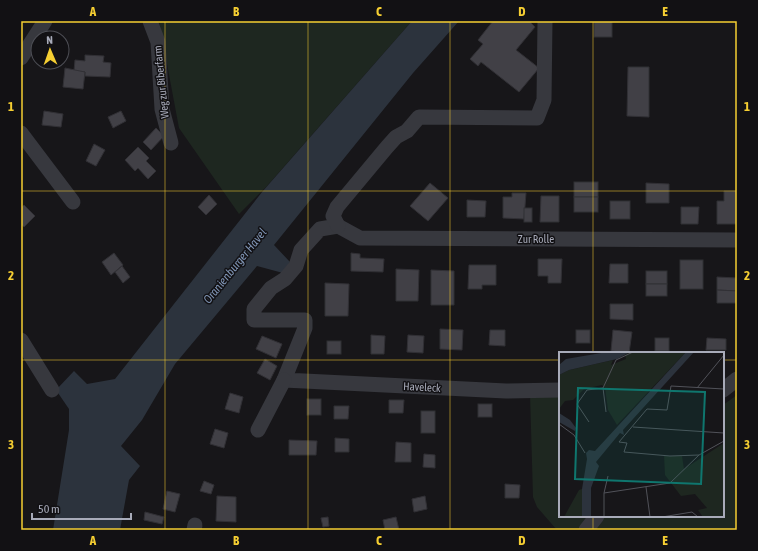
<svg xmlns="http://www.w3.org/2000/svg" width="758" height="551" font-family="'Asap Condensed',sans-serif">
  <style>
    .green { fill: #1e2720 }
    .water { fill: #2c333d }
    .building { fill: #414046; stroke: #313035 }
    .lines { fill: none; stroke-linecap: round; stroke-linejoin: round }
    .minor { stroke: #37383e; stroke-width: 15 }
    .grid { fill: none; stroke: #f5ce32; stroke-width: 1; stroke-opacity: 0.55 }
    .labels { text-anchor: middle; stroke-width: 3; stroke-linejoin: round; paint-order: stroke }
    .street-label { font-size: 11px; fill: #a8abb9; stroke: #121114 }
    .water-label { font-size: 12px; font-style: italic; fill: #7f94b4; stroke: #121114 }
    .inset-road { fill: none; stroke: #515259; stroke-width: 1 }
    .view { fill: #0f766e; fill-opacity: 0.15; stroke: #0f766e; stroke-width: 2 }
    .inset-edge { fill: none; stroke: #a8abb9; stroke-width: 2 }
    .neatline { fill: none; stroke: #f5ce32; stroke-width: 1.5 }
    .grid-label { font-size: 13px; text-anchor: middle; font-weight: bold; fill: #f5ce32 }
  </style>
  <rect width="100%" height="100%" fill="#171619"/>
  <!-- green -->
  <g class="green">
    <path d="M159,21H412L267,186L239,214L179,128Z"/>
    <path d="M560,393V516H723V405L737,395V530H557L537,507L533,497L530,394Z"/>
  </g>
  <!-- water -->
  <path class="water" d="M412,21H459L413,73L274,245L290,262L283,273L257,266L175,364L142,420L121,446L140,466L129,480L120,530H53L69,430V409L56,390L74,371L87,384L115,379L262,192Z"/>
  <!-- building -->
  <g class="building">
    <path d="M493,21H529L535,27L516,50L539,68L519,92L481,62L478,66L470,59L483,44L478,40Z"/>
    <rect x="594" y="21" width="18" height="16"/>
    <path d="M85,55L104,56L103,62L111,63L110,77L85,76V72L74,71L75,60L85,61Z"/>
    <path d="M628,67H649V117L627,116Z"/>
    <path d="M65,68L85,72L83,89L63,87Z"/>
    <path d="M44,111L63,114L61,127L42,125Z"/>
    <path d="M121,111L126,121L113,128L108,117Z"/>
    <path d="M156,128L164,136L151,150L143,142Z"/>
    <path d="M94,144L105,150L96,166L86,161Z"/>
    <path d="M138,147L149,158L146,161L156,171L148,179L138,168L135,171L125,160Z"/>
    <rect x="574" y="182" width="24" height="15"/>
    <path d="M430,183L448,198L428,221L410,206Z"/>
    <path d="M646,183L669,184V203H646Z"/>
    <path d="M724,191H737V224H717V201H724Z"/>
    <path d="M512,193H526L524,219L503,218V197H512Z"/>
    <path d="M209,195L217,204L206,215L198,207Z"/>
    <path d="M541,196H559V222H540Z"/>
    <rect x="574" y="197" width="24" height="15"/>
    <path d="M467,200L486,201L485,217H467Z"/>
    <rect x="610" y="201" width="20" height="18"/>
    <path d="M24,205L35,216L24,227L21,224V208Z"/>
    <path d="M681,207H699L698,224H681Z"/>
    <rect x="524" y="208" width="8" height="14"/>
    <path d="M114,253L123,265L111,275L102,262Z"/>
    <path d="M351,253L360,254V258L384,259L383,272L351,271Z"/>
    <path d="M538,259H562L561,283H548V276H538Z"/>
    <rect x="680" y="260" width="23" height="29"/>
    <path d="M610,264H628V283H609Z"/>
    <path d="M469,265H496V285H482V289H468Z"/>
    <path d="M122,266L130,277L123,283L115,272Z"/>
    <path d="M396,269L419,270L418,301H396Z"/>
    <path d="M431,270L454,271V305H431Z"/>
    <rect x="646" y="271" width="21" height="13"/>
    <path d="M717,277L737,278V291L717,290Z"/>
    <path d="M325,283L349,284L348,316H325Z"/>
    <rect x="646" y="284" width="21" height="12"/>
    <path d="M717,290L737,291V303H717Z"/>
    <path d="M610,304H633V320L610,319Z"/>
    <path d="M440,329L463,330L462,350L440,349Z"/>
    <path d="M490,330H505V346L489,345Z"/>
    <rect x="576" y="330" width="14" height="13"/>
    <path d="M613,330L632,332L629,353L611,351Z"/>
    <path d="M371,335L385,336L384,354H371Z"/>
    <path d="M408,335L424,336L423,353L407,352Z"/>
    <path d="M262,336L282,344L276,358L256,349Z"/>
    <rect x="655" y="338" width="14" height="13"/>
    <path d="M707,338L726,339V350H706Z"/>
    <rect x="327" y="341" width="14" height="13"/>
    <path d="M265,359L277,366L270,380L257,373Z"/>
    <path d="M230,393L243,397L239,413L225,409Z"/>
    <rect x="307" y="399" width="14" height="16"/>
    <path d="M389,400H404L403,413H389Z"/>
    <rect x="478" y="404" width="14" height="13"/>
    <path d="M334,406H349L348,419H334Z"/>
    <rect x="421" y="411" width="14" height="22"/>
    <path d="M215,429L228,433L224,448L210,444Z"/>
    <path d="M335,438L349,439V452H335Z"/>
    <path d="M289,440L317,441L316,455H289Z"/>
    <path d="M396,442L411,443V462H395Z"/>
    <path d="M424,454L435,455V468L423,467Z"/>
    <path d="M204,481L214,485L211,494L200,491Z"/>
    <path d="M505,484L520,485L519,498H505Z"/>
    <path d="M167,491L180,494L175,512L163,509Z"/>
    <path d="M217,496L236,497V522L216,521Z"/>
    <path d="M425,496L427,509L414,512L412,499Z"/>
    <path d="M145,512L164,517L162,524L144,520Z"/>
    <path d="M328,517L329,526L323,527L321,518Z"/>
    <path d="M396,517L399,530H385L383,520Z"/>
  </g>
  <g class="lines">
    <!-- minor -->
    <g class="minor">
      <path d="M150,21L158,42L162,109L171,143"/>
      <path d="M21,58L45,21"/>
      <path d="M21,133L73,202"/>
      <path d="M338,226L320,229L301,250L296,266L285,279L271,288L254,309V320H305V328L284,380L506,391L560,390"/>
      <path d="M338,226L360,238L737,240"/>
      <path d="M338,226L333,216L337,207L387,147L396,137L407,131L419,117L537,118L544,100L545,21"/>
      <path d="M21,340L52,390"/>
      <path d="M723,390L737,379"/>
      <path d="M258,430L284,380"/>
      <path d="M194,530L195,525"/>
      <path d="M586,530L597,516"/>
    </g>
  </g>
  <!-- grid -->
  <path class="grid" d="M165,21V530M308,21V530M450,21V530M593,21V353M21,191H737M21,360H560M723,360H737M593,516V530"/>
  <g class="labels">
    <!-- street labels -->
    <g class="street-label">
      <text transform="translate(161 82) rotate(-96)" y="4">Weg zur Biberfarm</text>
      <text x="536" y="243">Zur Rolle</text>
      <text transform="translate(422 387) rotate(3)" y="4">Haveleck</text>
    </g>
    <!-- water labels -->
    <g class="water-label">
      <text transform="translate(235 266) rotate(-51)" y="4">Oranienburger Havel</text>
    </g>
  </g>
  <!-- overview -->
  <g transform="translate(559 352)">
    <rect width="165" height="165" fill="#171619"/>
    <path d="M71,0H127L58,73L49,58L46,36L43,33L25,37L14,48L6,49L0,57V23L10,18L54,8L52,13L67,7L66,3ZM165,91V165H144L139,158L148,156L136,142L122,144L106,123L105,104H123L125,117ZM23,137L24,165H5L20,138Z" fill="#1e2720"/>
    <path d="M48,0H71L58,7L10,18L0,23V13L7,7ZM127,0H135L64,78L65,83L61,81L37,110L40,114L32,136V165H23V137L28,107L27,101L30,98L36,99ZM0,61L11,68L17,76L16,79L0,70Z" fill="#2c333d"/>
    <path class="inset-road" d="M44,36L47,60M138,36L165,3M165,37L112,34L108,58L88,57L60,90L68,91L65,100L111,104L140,103L165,89M30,70L18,52L28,38L44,36L57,8L74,0M0,72L15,83L26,101M74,75L165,81M87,135L91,165M45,141L111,131L140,103M45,165V141L49,124M103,165L133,160L139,165"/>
    <path class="view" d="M19,36L146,40L142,132L16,127Z"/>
    <rect width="165" height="165" class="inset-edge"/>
  </g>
  <!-- border -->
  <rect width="758" height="551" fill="none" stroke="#121114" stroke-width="44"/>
  <!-- north arrow -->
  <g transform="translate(50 50) rotate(358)"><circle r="19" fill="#121114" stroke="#4e4f56"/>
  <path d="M0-3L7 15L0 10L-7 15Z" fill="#f5ce32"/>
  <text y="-6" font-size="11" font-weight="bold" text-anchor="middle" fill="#a8abb9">N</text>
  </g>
  <!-- scale -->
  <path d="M32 513v6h99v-6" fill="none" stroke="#a8abb9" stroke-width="2"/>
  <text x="38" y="513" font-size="12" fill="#a8abb9" stroke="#121114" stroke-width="3" paint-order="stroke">50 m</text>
  <rect x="22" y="22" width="714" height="507" class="neatline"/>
  <g class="grid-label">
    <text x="93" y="16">A</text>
    <text x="236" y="16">B</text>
    <text x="379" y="16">C</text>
    <text x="522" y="16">D</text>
    <text x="665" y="16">E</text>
    <text x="11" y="111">1</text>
    <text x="747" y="111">1</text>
    <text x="11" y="280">2</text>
    <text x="747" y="280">2</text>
    <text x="11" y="449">3</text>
    <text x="747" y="449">3</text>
    <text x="93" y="545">A</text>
    <text x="236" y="545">B</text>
    <text x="379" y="545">C</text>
    <text x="522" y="545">D</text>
    <text x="665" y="545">E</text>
  </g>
</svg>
